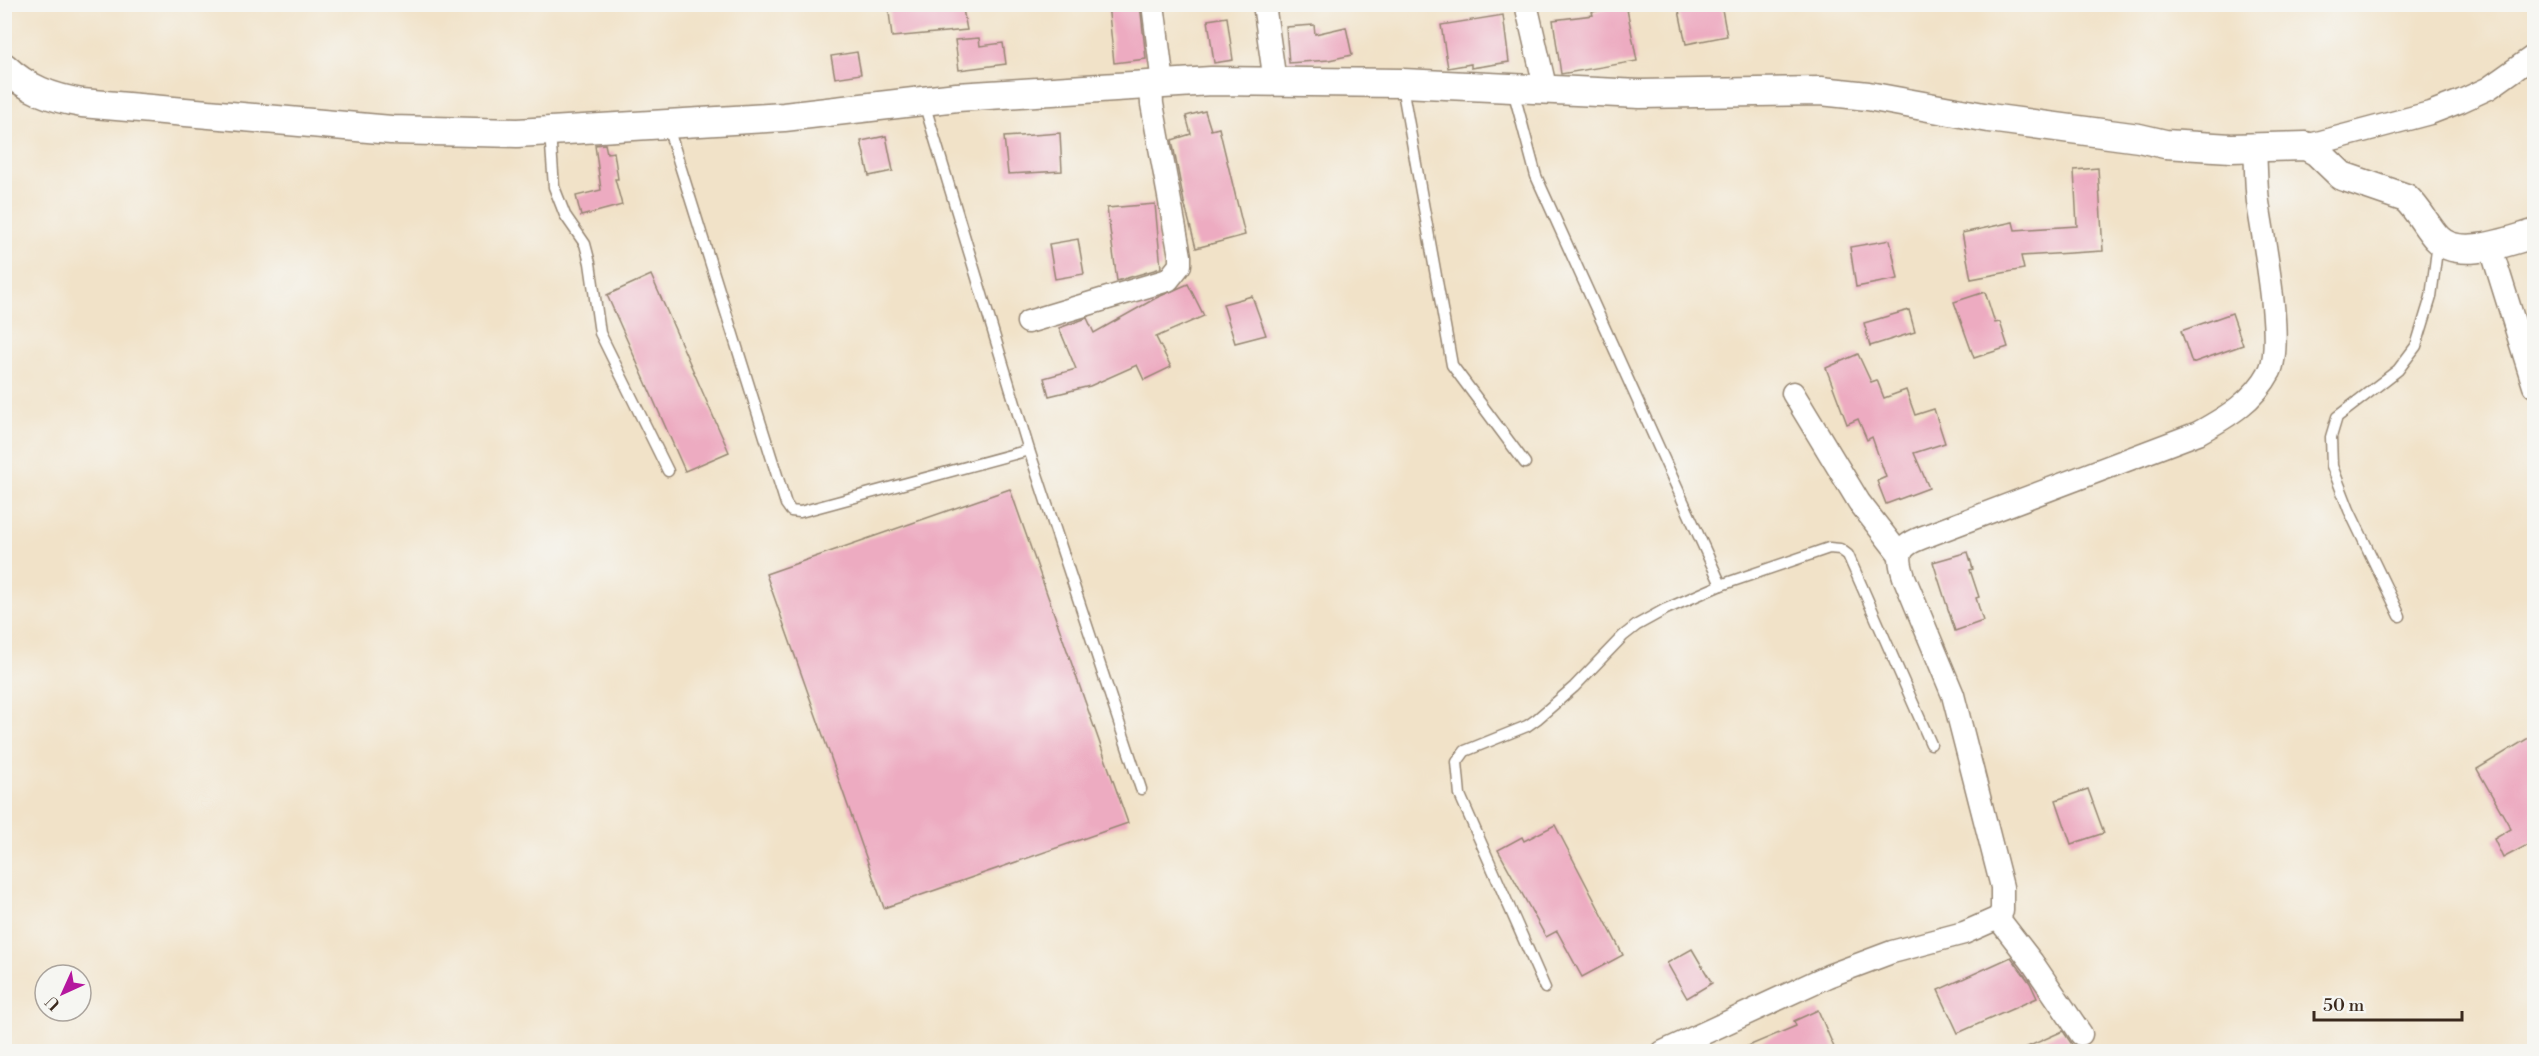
<svg xmlns="http://www.w3.org/2000/svg" width="2539" height="1056" font-family="'Libre Bodoni',serif">
  <style>
    .building { fill: #edabc1 }
    .lines { fill: none; stroke-linecap: round; stroke-linejoin: round }
    .service-casing { stroke: #968673; stroke-width: 13 }
    .minor-casing { stroke: #968673; stroke-width: 25 }
    .tertiary-casing { stroke: #968673; stroke-width: 31 }
    .service { stroke: #fff; stroke-width: 10 }
    .minor { stroke: #fff; stroke-width: 22 }
    .tertiary { stroke: #fff; stroke-width: 28 }
  </style>
  <rect width="100%" height="100%" fill="#f6f6f2"/>
  <filter id="ink" filterUnits="userSpaceOnUse"><feTurbulence type="fractalNoise" baseFrequency=".0167" numOctaves="2"/><feDisplacementMap in="SourceGraphic" scale="12" xChannelSelector="R" yChannelSelector="G"/><feConvolveMatrix kernelMatrix="1 2 1 2 8 2 1 2 1" color-interpolation-filters="sRGB"/></filter>
  <filter id="wash" filterUnits="userSpaceOnUse"><feTurbulence type="fractalNoise" baseFrequency=".008" numOctaves="4" result="noise"/><feDisplacementMap in="SourceGraphic" scale="24" xChannelSelector="R" yChannelSelector="G"/><feGaussianBlur stdDeviation="1.35" result="paint"/><feColorMatrix in="noise" values="0 0 0 0 0 0 0 0 0 0 0 0 0 0 0 0 0 1.4 0 .05"/><feComposite in="paint" operator="in"/></filter>
  <g filter="url(#wash)">
    <rect width="100%" height="100%" fill="#f1e2c8"/>
    <g id="blocks">
      <!-- building -->
      <g class="building">
        <path d="M888,4H962L967,30L892,37Z"/>
        <path d="M1108,4H1140L1146,59L1114,63Z"/>
        <path d="M1626,4L1637,61L1561,74L1553,20L1593,15L1592,12Z"/>
        <path d="M1689,4H1721L1727,36L1686,44L1678,6Z"/>
        <path d="M1503,15L1509,62L1471,68V64L1448,68L1441,25Z"/>
        <path d="M1227,17L1233,60L1214,63L1208,20Z"/>
        <path d="M1314,25L1315,34L1346,27L1352,55L1329,60L1289,63L1286,27Z"/>
        <path d="M979,38L980,46L1003,43L1006,64L959,70L955,40Z"/>
        <path d="M857,52L861,74L835,78L831,56Z"/>
        <path d="M1205,111L1211,130L1219,128L1245,235L1196,248L1184,202L1172,140L1191,134L1186,116Z"/>
        <path d="M1060,133L1062,171L1008,174L1004,137Z"/>
        <path d="M886,136L893,171L869,176L861,141Z"/>
        <path d="M605,144L607,153L614,152L618,179H615L622,205L581,216L576,196L601,190L595,145Z"/>
        <path d="M2098,168L2103,251L2021,256L2024,269L1971,279L1962,233L2013,222L2015,230L2077,226L2074,170Z"/>
        <path d="M1155,204L1161,268L1117,281L1107,208Z"/>
        <path d="M1078,239L1084,274L1055,279L1049,244Z"/>
        <path d="M1890,240L1898,279L1856,287L1850,247Z"/>
        <path d="M651,275L729,452L685,471L607,295Z"/>
        <path d="M1188,284L1204,316L1156,337L1171,367L1144,380L1137,365L1090,386L1049,396L1044,378L1076,369L1059,328L1087,318L1094,333L1156,298Z"/>
        <path d="M1985,292L1995,323L2000,322L2008,347L1974,358L1954,302Z"/>
        <path d="M1252,296L1266,335L1235,343L1223,304Z"/>
        <path d="M1909,310L1915,332L1870,346L1864,323Z"/>
        <path d="M2232,313L2243,345L2192,363L2181,331Z"/>
        <path d="M1858,354L1871,382L1877,380L1884,398L1906,390L1915,415L1934,409L1945,443L1914,453L1929,488L1886,504L1877,481L1886,477L1872,437L1867,440L1858,419L1847,424L1826,368Z"/>
        <path d="M1010,489L1128,823L884,908L766,574Z"/>
        <path d="M1968,552L1973,569L1970,570L1979,597L1976,598L1983,621L1955,631L1933,562Z"/>
        <path d="M2535,734V841L2503,858L2494,839L2511,829L2477,769Z"/>
        <path d="M2088,789L2104,833L2071,844L2056,800Z"/>
        <path d="M1555,825L1623,955L1582,977L1557,931L1546,937L1498,850L1522,837L1524,841Z"/>
        <path d="M1692,949L1712,983L1687,998L1667,963Z"/>
        <path d="M2011,957L2030,983L2037,998L1958,1033L1938,990Z"/>
        <path d="M1818,1010L1836,1052H1734L1796,1026L1794,1021Z"/>
        <path d="M2063,1031L2077,1052H2016Z"/>
      </g>
    </g>
  </g>
  <g filter="url(#ink)">
    <use href="#blocks" fill-opacity="0" stroke="#968673" stroke-width="1.5"/>
    <g class="lines">
      <!-- service casing -->
      <g class="service-casing">
        <g id="service">
          <path d="M1402,86L1452,365L1525,463"/>
          <path d="M1513,90L1536,176L1721,585L1829,548L1840,549L1848,555L1931,744"/>
          <path d="M924,103L1029,450L1141,789"/>
          <path d="M667,124L786,504L791,511L800,512L1029,450"/>
          <path d="M550,132L554,187L565,215L585,244L590,263L600,333L668,471"/>
          <path d="M2400,616L2349,510L2332,466L2331,437L2337,417L2398,370L2416,346L2431,297L2438,242"/>
          <path d="M1545,988L1460,795L1457,762L1465,751L1527,726L1537,719L1574,687L1623,636L1637,625L1666,609L1721,585"/>
        </g>
      </g>
      <!-- minor casing -->
      <g class="minor-casing">
        <g id="minor">
          <path d="M1153,4L1163,84"/>
          <path d="M1264,4L1275,82"/>
          <path d="M1526,4L1546,91"/>
          <path d="M2306,146L2430,113L2461,101L2489,88L2534,56"/>
          <path d="M2490,245L2534,386"/>
          <path d="M1028,322L1168,280L1180,265V256L1152,104L1151,85"/>
          <path d="M1793,393L1859,502L1900,555"/>
          <path d="M1998,918L2032,962L2081,1034"/>
          <path d="M1663,1052L1828,976L1892,952L1964,933L1998,918L2002,911V887L1953,695L1904,577C1897,555 1898,547 1921,538L2198,433C2227,417 2254,401 2270,371C2284,341 2263,238 2258,202C2256,184 2256,165 2255,147"/>
        </g>
      </g>
      <!-- tertiary casing -->
      <g class="tertiary-casing">
        <path id="tertiary" d="M4,67C27,89 52,98 82,103L391,130L517,133L784,117L957,97L1211,81L1402,83L1640,94L1821,91L1868,96L1989,118L2139,138L2165,144L2231,148L2306,146L2317,152L2342,176L2406,198C2419,210 2426,226 2437,238C2458,261 2509,241 2534,234"/>
      </g>
      <!-- service -->
      <use href="#service" class="service"/>
      <!-- minor -->
      <use href="#minor" class="minor"/>
      <!-- tertiary -->
      <use href="#tertiary" class="tertiary"/>
    </g>
  </g>
  <!-- margin -->
  <rect width="2539" height="1056" fill="none" stroke="#f6f6f2" stroke-width="24"/>
  <!-- north arrow -->
  <g transform="translate(63 993) rotate(225)"><circle r="28" fill="#f6f6f2" stroke="#aba49d" stroke-width="1.5"/>
  <path d="M0-4.5L10 22L0 15L-10 22Z" fill="#b5179e"/>
  <text y="-9" font-size="16" font-weight="bold" text-anchor="middle" fill="#3b2a1e">U</text>
  </g>
  <!-- scale -->
  <path d="M2314 1011v9h148v-9" fill="none" stroke="#3b2a1e" stroke-width="3"/>
  <text x="2323" y="1011" font-size="18" fill="#3b2a1e" stroke="#f6f6f2" stroke-width="4.5" paint-order="stroke">50 m</text>
</svg>
